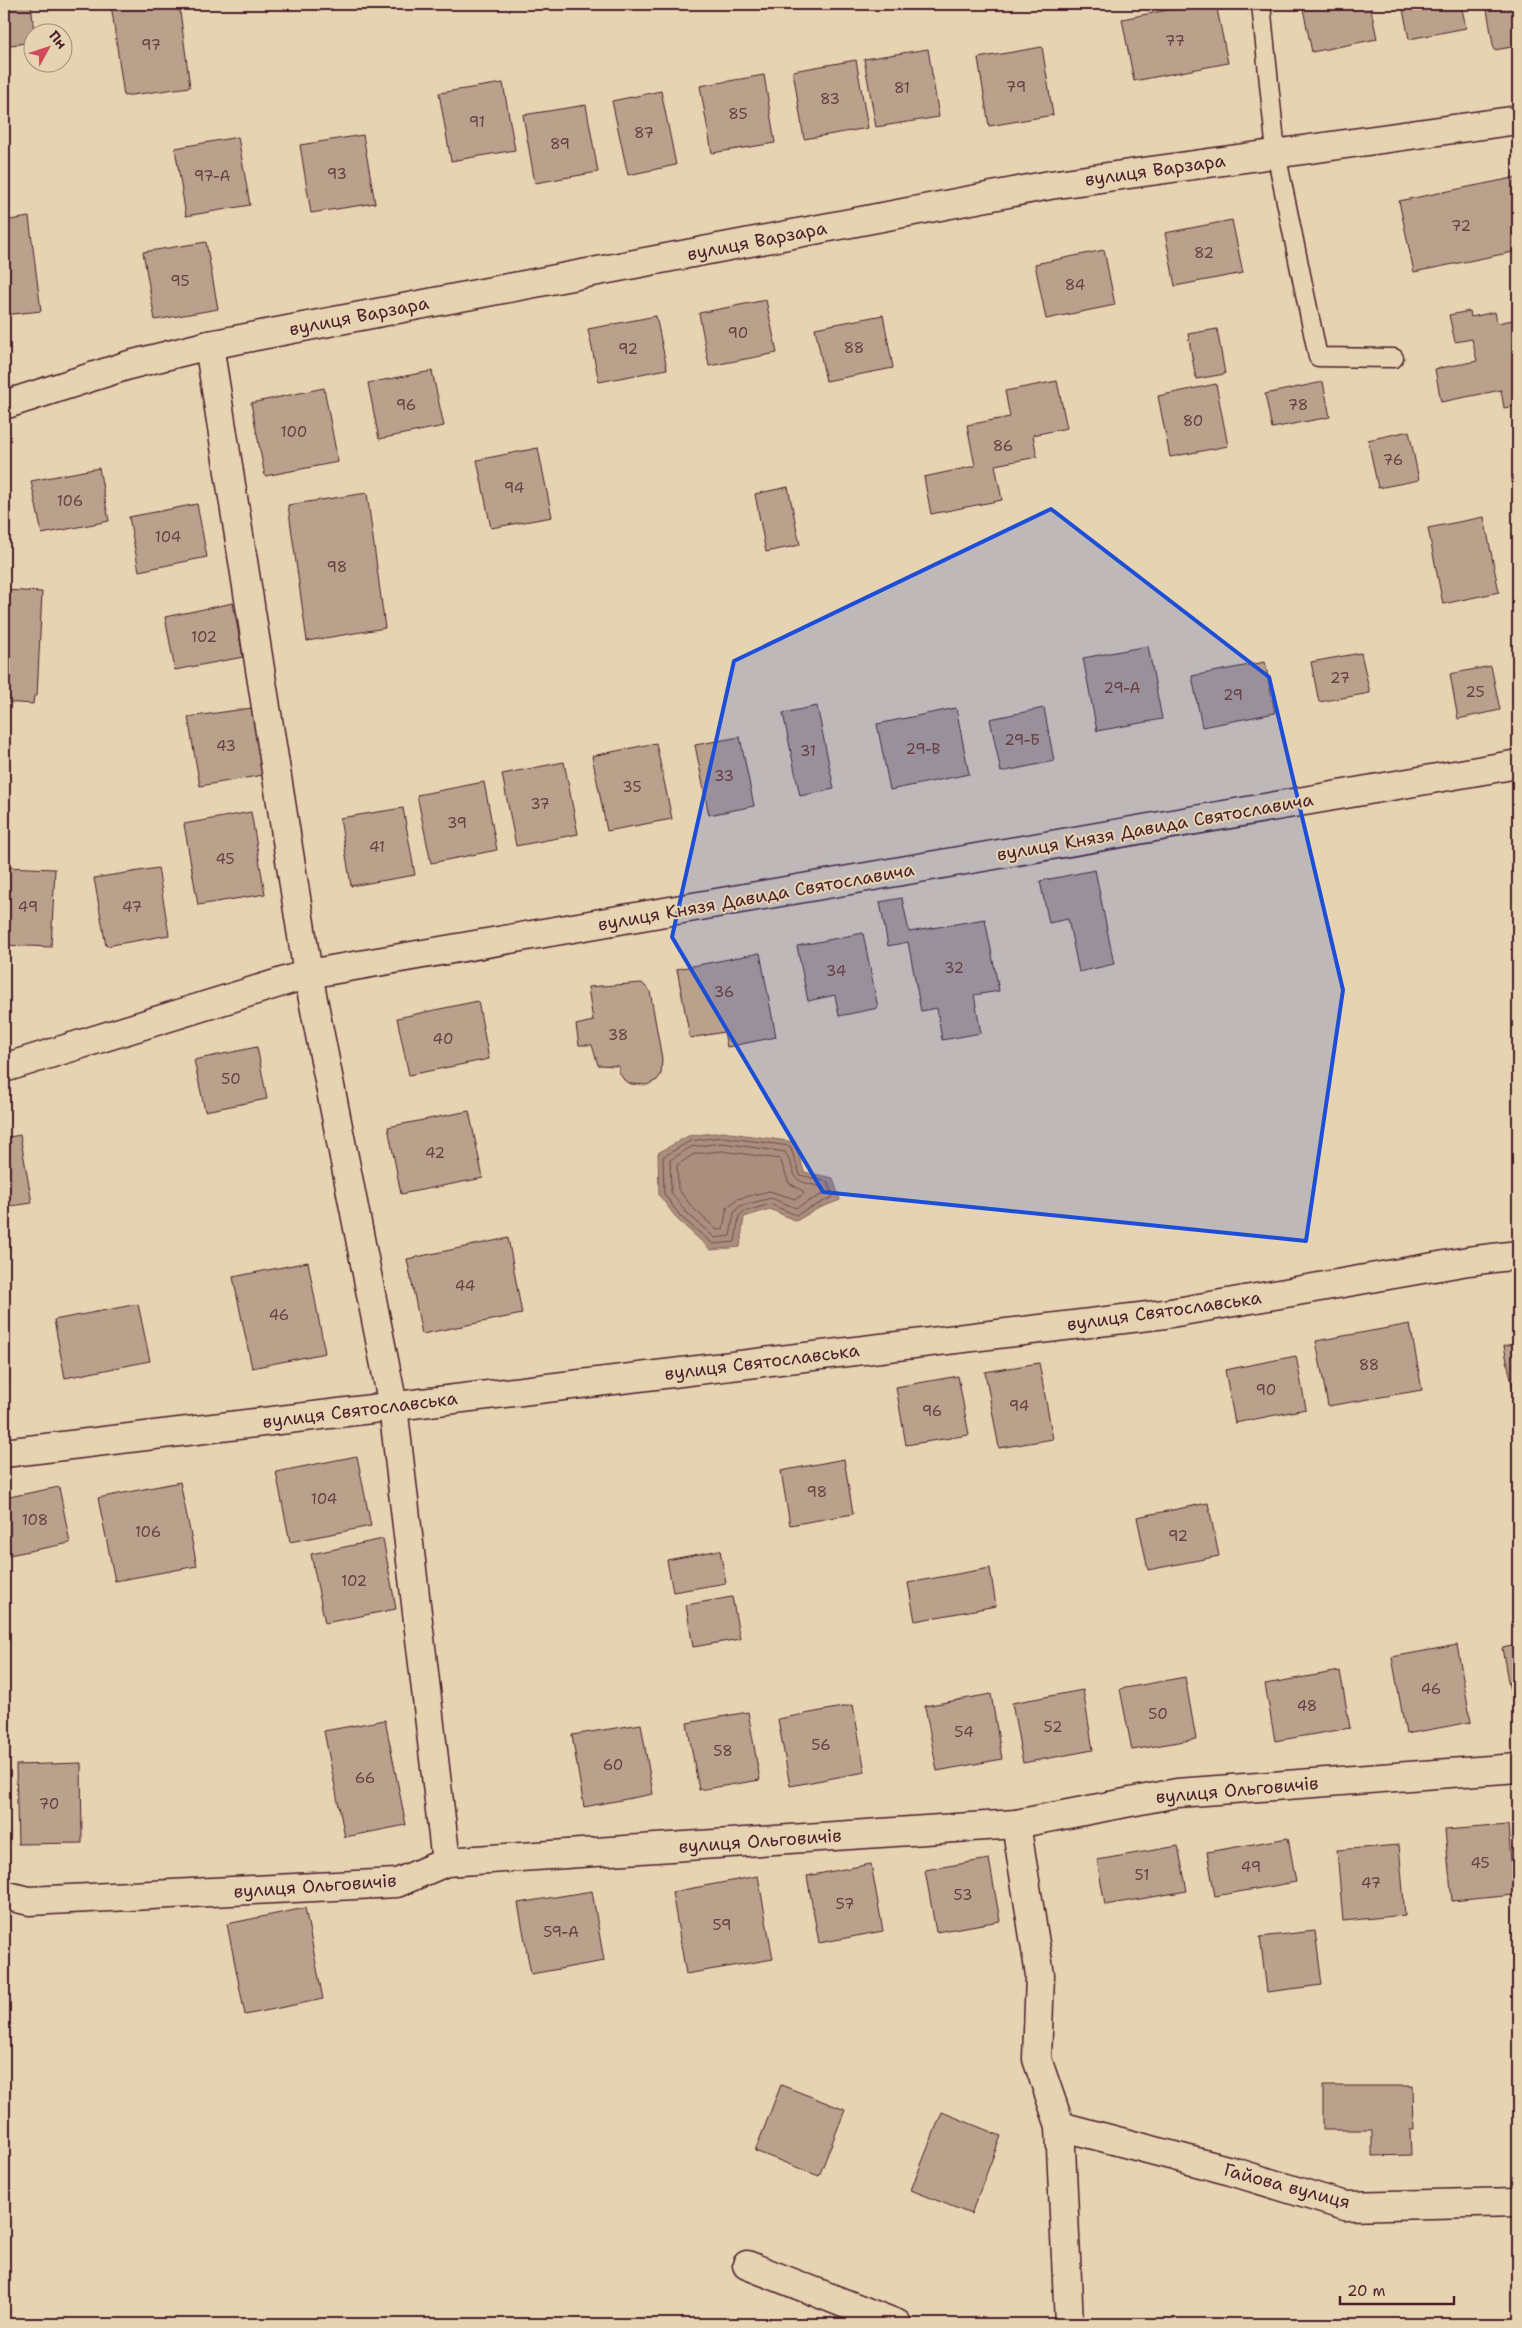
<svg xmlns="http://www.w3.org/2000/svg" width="1522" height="2328" font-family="'Shantell Sans',sans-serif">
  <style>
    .water { fill: #aa8e7e; stroke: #84625d }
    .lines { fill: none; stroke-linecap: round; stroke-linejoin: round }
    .shore { stroke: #704b4c; stroke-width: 1 }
    .building { fill: #baa18c; stroke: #4a1f2b }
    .service-casing { stroke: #4a1f2b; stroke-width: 21 }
    .minor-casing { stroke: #4a1f2b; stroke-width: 31 }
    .service { stroke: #e6d3b1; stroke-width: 18 }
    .minor { stroke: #e6d3b1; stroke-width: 28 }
    .marked { fill: #1d4ed8; fill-opacity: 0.2; stroke: #1d4ed8; stroke-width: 4; stroke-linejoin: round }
    .labels { text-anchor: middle; stroke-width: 4; stroke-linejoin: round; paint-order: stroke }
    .number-label { font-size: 15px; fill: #664043 }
    .street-label { font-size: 18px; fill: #4a1f2b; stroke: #e6d3b1 }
  </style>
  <rect width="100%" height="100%" fill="#e6d3b1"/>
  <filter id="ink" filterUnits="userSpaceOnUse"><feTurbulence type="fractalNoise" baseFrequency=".02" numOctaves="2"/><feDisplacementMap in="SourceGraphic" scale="10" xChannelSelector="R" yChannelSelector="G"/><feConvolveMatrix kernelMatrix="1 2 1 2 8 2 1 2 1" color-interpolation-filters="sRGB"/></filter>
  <g filter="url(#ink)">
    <!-- water -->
    <path class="water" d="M723,1132L795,1142L804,1172L833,1178L840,1200L817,1209L796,1221L770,1209L744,1217L740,1247L711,1250L678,1220L659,1195L658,1153L688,1136Z"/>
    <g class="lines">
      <!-- shore -->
      <g class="shore">
        <path d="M723,1137L790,1146L800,1175L828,1182L833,1197L796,1215L770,1204L743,1212L739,1216L735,1242L713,1244L681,1217L664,1194L663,1157L690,1141Z"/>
        <path d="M723,1143L785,1152C801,1180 785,1179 823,1187L825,1193L796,1208L771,1198L740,1206L734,1213L730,1236L715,1238L686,1212L671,1192L670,1160L691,1147Z"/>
        <path d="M723,1151L780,1159L789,1183L803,1191L804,1194L795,1199L769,1191L737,1199L727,1208L723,1229L717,1230L692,1207L678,1189L677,1165L694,1154Z"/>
      </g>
    </g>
    <!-- building -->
    <g class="building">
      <path d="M4,4H31L34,32H32V42L4,46Z"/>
      <path d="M111,4H179L190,87L124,96Z"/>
      <path d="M1198,4H1216L1228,63L1134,81L1122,19Z"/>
      <path d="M1302,4H1370L1377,39L1312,52Z"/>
      <path d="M1402,4H1461L1466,28L1409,39Z"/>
      <path d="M1486,4H1518V46L1494,50Z"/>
      <path d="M1042,47L1053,115L989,126L978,58Z"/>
      <path d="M928,49L939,117L876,127L864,59Z"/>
      <path d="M856,60L868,128L804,139L793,71Z"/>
      <path d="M764,75L775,143L712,153L700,86Z"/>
      <path d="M503,83L515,150L451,161L439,93Z"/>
      <path d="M661,91L676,165L628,175L612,101Z"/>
      <path d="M586,105L598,172L535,183L523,115Z"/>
      <path d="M363,135L375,203L311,213L300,145Z"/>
      <path d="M238,137L250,205L186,216L175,148Z"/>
      <path d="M1518,177V251L1414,272L1399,201Z"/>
      <path d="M29,217L41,311L4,315V221Z"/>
      <path d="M1232,220L1243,273L1175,286L1165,233Z"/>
      <path d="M206,242L218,309L155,320L143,252Z"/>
      <path d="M1104,250L1115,305L1046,319L1035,264Z"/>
      <path d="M766,300L777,353L709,366L699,313Z"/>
      <path d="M1470,311L1471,317L1495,312L1497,323L1518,319V405L1504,408L1501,390L1441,402L1435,369L1477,361L1472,339L1455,342L1449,315Z"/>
      <path d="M883,315L893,368L826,381L815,328Z"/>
      <path d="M656,316L667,369L599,382L588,329Z"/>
      <path d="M1217,329L1225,374L1196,379L1188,334Z"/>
      <path d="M432,371L444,426L379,439L368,383Z"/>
      <path d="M1057,381L1067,428L1033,435L1037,457L995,465L1002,500L931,514L924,477L975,466L967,425L1010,417L1005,391Z"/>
      <path d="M1323,382L1330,417L1272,428L1265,394Z"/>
      <path d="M1216,384L1228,446L1170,457L1158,396Z"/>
      <path d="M324,388L338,462L265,476L251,403Z"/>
      <path d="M1409,431L1419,480L1378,488L1368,440Z"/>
      <path d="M538,448L552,517L491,528L477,460Z"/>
      <path d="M99,468L109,521L42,534L31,481Z"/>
      <path d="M788,487L800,545L766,552L755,494Z"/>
      <path d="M367,493L385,628L307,641L288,505Z"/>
      <path d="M197,504L207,557L139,571L129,517Z"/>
      <path d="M1484,517L1499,592L1443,604L1428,528Z"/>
      <path d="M4,590L42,592L37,696H34L33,704L4,702Z"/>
      <path d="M233,603L243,657L175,670L165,617Z"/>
      <path d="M1148,646L1162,719L1097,731L1083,658Z"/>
      <path d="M1361,653L1370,693L1319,702L1311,662Z"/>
      <path d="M1265,662L1275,713L1202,727L1192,676Z"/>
      <path d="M1491,666L1500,710L1458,719L1450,674Z"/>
      <path d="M817,706L834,789L800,796L783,713Z"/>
      <path d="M252,708L263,775L200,786L188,717Z"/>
      <path d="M956,708L969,774L890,790L877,724Z"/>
      <path d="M1044,708L1054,761L1001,772L990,719Z"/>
      <path d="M740,737L754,806L709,815L695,745Z"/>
      <path d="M656,743L672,819L607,831L592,756Z"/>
      <path d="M564,762L578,834L516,846L502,774Z"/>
      <path d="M484,782L497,850L431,863L417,795Z"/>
      <path d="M403,808L415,875L351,886L340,818Z"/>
      <path d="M251,812L265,894L198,905L184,824Z"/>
      <path d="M4,867L55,869L51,947L4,945Z"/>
      <path d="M158,868L169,935L106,946L94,878Z"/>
      <path d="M1095,870L1114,964L1079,972L1068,919L1049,923L1040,881Z"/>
      <path d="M902,898L909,932L985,919L999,991L974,995L981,1033L942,1040L937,1008L921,1011L908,942L888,946L880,902Z"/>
      <path d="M863,933L878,1008L839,1016L835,995L808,1001L797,946Z"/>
      <path d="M760,953L776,1037L727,1047L724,1032L690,1038L677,969Z"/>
      <path d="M642,983L650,991L662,1059L661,1074L657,1080L647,1085L631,1084L624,1080L619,1072V1066L598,1065L592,1045H579L576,1025L593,1021L588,987Z"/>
      <path d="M478,1001L489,1059L409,1075L397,1018Z"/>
      <path d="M257,1047L267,1099L205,1111L194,1060Z"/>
      <path d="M469,1111L483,1178L401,1194L388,1127Z"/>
      <path d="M20,1135L32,1203L4,1207V1138Z"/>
      <path d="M508,1238L522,1314L422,1334L407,1259Z"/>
      <path d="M308,1262L325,1353L252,1368L233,1277Z"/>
      <path d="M138,1304L150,1361L65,1378L54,1320Z"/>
      <path d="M1410,1324L1422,1390L1328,1406L1316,1341Z"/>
      <path d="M1518,1343V1398L1515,1399L1504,1346Z"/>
      <path d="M4,1347L10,1378L4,1379Z"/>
      <path d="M1296,1356L1306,1409L1235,1423L1225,1370Z"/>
      <path d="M1039,1363L1053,1439L999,1448L985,1372Z"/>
      <path d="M958,1376L969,1435L906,1445L896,1387Z"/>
      <path d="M357,1456L371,1526L290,1542L276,1472Z"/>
      <path d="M844,1459L853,1514L790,1525L781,1471Z"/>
      <path d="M180,1482L197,1566L115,1581L98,1498Z"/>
      <path d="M59,1487L70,1543L4,1556V1498Z"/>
      <path d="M1208,1503L1219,1556L1148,1570L1137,1517Z"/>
      <path d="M383,1539L396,1609L325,1623L311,1554Z"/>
      <path d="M720,1550L726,1583L673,1592L667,1560Z"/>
      <path d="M990,1568L996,1606L915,1621L908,1583Z"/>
      <path d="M732,1597L740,1639L693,1647L686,1605Z"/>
      <path d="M1457,1645L1471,1722L1406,1734L1392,1657Z"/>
      <path d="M1518,1645V1719H1515L1502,1648Z"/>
      <path d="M1340,1671L1350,1728L1275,1741L1265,1684Z"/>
      <path d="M1185,1677L1196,1739L1132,1750L1120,1689Z"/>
      <path d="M1083,1690L1093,1750L1023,1763L1012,1703Z"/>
      <path d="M991,1694L1002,1759L937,1771L925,1706Z"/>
      <path d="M853,1705L865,1772L790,1786L778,1719Z"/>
      <path d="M748,1712L760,1780L699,1790L687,1723Z"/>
      <path d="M385,1720L406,1825L345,1837L324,1731Z"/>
      <path d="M641,1724L653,1794L584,1807L572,1735Z"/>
      <path d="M81,1763L82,1843L18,1844L16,1765Z"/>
      <path d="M1508,1825L1514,1895L1452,1901L1445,1830Z"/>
      <path d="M1288,1838L1296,1882L1215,1896L1207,1852Z"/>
      <path d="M1399,1845L1405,1915L1343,1921L1337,1850Z"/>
      <path d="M1178,1846L1187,1891L1105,1905L1097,1860Z"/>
      <path d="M989,1859L1000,1921L936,1932L925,1870Z"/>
      <path d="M871,1864L883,1931L819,1943L807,1876Z"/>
      <path d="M758,1876L773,1959L686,1974L672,1892Z"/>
      <path d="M592,1891L604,1961L531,1974L518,1903Z"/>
      <path d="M305,1908L323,1999L245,2015L227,1924Z"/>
      <path d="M1315,1931L1322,1985L1267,1992L1260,1937Z"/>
      <path d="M781,2085L845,2110L819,2176L755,2151Z"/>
      <path d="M1323,2086H1413L1414,2130H1410L1411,2155L1372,2156V2130H1323Z"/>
      <path d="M942,2112L1001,2136L971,2214L911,2190Z"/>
      <path d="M1399,2319L1441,2324H1399Z"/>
    </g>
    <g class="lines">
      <!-- service casing -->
      <g class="service-casing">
        <path id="service" d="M1261,4L1276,153L1318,357L1394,358"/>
      </g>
      <!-- minor casing -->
      <g class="minor-casing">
        <g id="minor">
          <path d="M209,345L308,974L393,1406L446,1862"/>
          <path d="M4,405L129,365L209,345L1050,185L1518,120"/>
          <path d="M4,1068L308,974L1518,764"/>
          <path d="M4,1453L1165,1314L1468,1261L1518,1255"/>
          <path d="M1016,1824L1040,1975L1037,2059L1060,2126L1069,2324"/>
          <path d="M4,1895L29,1901L397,1883L446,1862L1016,1824L1177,1793L1518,1768"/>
          <path d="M1060,2126L1231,2171L1345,2206L1518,2202"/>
          <path d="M747,2265L897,2324"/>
        </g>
      </g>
      <!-- service -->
      <use href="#service" class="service"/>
      <!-- minor -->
      <use href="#minor" class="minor"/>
    </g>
  </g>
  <!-- marked area -->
  <path class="marked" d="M1051,509L1269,677L1343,990L1306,1241L823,1192L672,937L734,661Z"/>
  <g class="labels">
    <!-- number labels -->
    <g class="number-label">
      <text x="1175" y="46">77</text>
      <text x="151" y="50">97</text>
      <text x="1016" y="92">79</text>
      <text x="902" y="93">81</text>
      <text x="830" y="104">83</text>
      <text x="738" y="119">85</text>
      <text x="477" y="127">91</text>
      <text x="644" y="138">87</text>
      <text x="560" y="149">89</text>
      <text x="337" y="179">93</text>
      <text x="212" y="181">97-А</text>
      <text x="1461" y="231">72</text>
      <text x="1204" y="258">82</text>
      <text x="180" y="286">95</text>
      <text x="1075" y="290">84</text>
      <text x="738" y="338">90</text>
      <text x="854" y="353">88</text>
      <text x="628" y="354">92</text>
      <text x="406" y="410">96</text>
      <text x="1298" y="410">78</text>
      <text x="1193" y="426">80</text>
      <text x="294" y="437">100</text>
      <text x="1003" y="451">86</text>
      <text x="1393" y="465">76</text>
      <text x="514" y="493">94</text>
      <text x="70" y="506">106</text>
      <text x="168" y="542">104</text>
      <text x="337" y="572">98</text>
      <text x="204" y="642">102</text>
      <text x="1340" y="683">27</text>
      <text x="1122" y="693">29-А</text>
      <text x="1475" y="697">25</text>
      <text x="1233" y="700">29</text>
      <text x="1022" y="745">29-Б</text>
      <text x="226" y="751">43</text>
      <text x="923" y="754">29-В</text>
      <text x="808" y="756">31</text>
      <text x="724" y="781">33</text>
      <text x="632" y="792">35</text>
      <text x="540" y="809">37</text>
      <text x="457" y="828">39</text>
      <text x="377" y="852">41</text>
      <text x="225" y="864">45</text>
      <text x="28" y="912">49</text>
      <text x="132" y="912">47</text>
      <text x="954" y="973">32</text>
      <text x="836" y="976">34</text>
      <text x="724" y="997">36</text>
      <text x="618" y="1040">38</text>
      <text x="443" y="1044">40</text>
      <text x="231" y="1084">50</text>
      <text x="435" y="1158">42</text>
      <text x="465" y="1291">44</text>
      <text x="279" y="1320">46</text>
      <text x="1369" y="1370">88</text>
      <text x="1266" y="1395">90</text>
      <text x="1019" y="1411">94</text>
      <text x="932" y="1416">96</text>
      <text x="817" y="1497">98</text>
      <text x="324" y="1504">104</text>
      <text x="35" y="1525">108</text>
      <text x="148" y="1537">106</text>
      <text x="1178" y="1541">92</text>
      <text x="354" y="1586">102</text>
      <text x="1431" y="1694">46</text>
      <text x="1307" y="1711">48</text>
      <text x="1158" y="1719">50</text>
      <text x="1053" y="1732">52</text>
      <text x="964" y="1737">54</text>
      <text x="821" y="1750">56</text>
      <text x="723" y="1756">58</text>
      <text x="613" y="1770">60</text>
      <text x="365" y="1783">66</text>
      <text x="49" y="1809">70</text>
      <text x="1480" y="1868">45</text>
      <text x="1251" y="1872">49</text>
      <text x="1142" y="1880">51</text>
      <text x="1371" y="1888">47</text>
      <text x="963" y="1900">53</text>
      <text x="845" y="1909">57</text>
      <text x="722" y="1930">59</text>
      <text x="561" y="1937">59-А</text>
    </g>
    <!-- street labels -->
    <g class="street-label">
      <text transform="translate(1155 170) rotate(-8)" y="6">вулиця Варзара</text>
      <text transform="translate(757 241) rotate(-11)" y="6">вулиця Варзара</text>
      <text transform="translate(359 316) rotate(-11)" y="6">вулиця Варзара</text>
      <text transform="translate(1155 827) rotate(-10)" y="6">вулиця Князя Давида Святославича</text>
      <text transform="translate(756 897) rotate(-10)" y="6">вулиця Князя Давида Святославича</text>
      <text transform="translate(1164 1311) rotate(-8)" y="6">вулиця Святославська</text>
      <text transform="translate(762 1362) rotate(-7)" y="6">вулиця Святославська</text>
      <text transform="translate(360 1410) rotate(-7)" y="6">вулиця Святославська</text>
      <text transform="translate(1237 1790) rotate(-5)" y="6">вулиця Ольговичів</text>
      <text transform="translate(760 1841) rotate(-4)" y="6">вулиця Ольговичів</text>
      <text transform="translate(315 1886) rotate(-4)" y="6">вулиця Ольговичів</text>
      <text transform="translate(1287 2186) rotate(15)" y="6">Гайова вулиця</text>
    </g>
  </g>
  <!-- margin -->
  <rect width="1522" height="2328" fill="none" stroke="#e6d3b1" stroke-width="20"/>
  <rect x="10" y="10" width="1502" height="2308" fill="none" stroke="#4a1f2b" stroke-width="2" filter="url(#ink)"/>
  <!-- north arrow -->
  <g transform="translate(48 48) rotate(50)"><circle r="24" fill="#e6d3b1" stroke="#a88b7b"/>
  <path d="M0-4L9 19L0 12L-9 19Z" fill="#d1495b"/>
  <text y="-8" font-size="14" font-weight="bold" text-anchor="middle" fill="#4a1f2b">Пн</text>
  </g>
  <!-- scale -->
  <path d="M1340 2296v8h114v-8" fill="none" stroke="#4a1f2b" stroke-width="2.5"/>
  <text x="1347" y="2296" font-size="15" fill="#4a1f2b" stroke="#e6d3b1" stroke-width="4" paint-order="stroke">20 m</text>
</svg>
